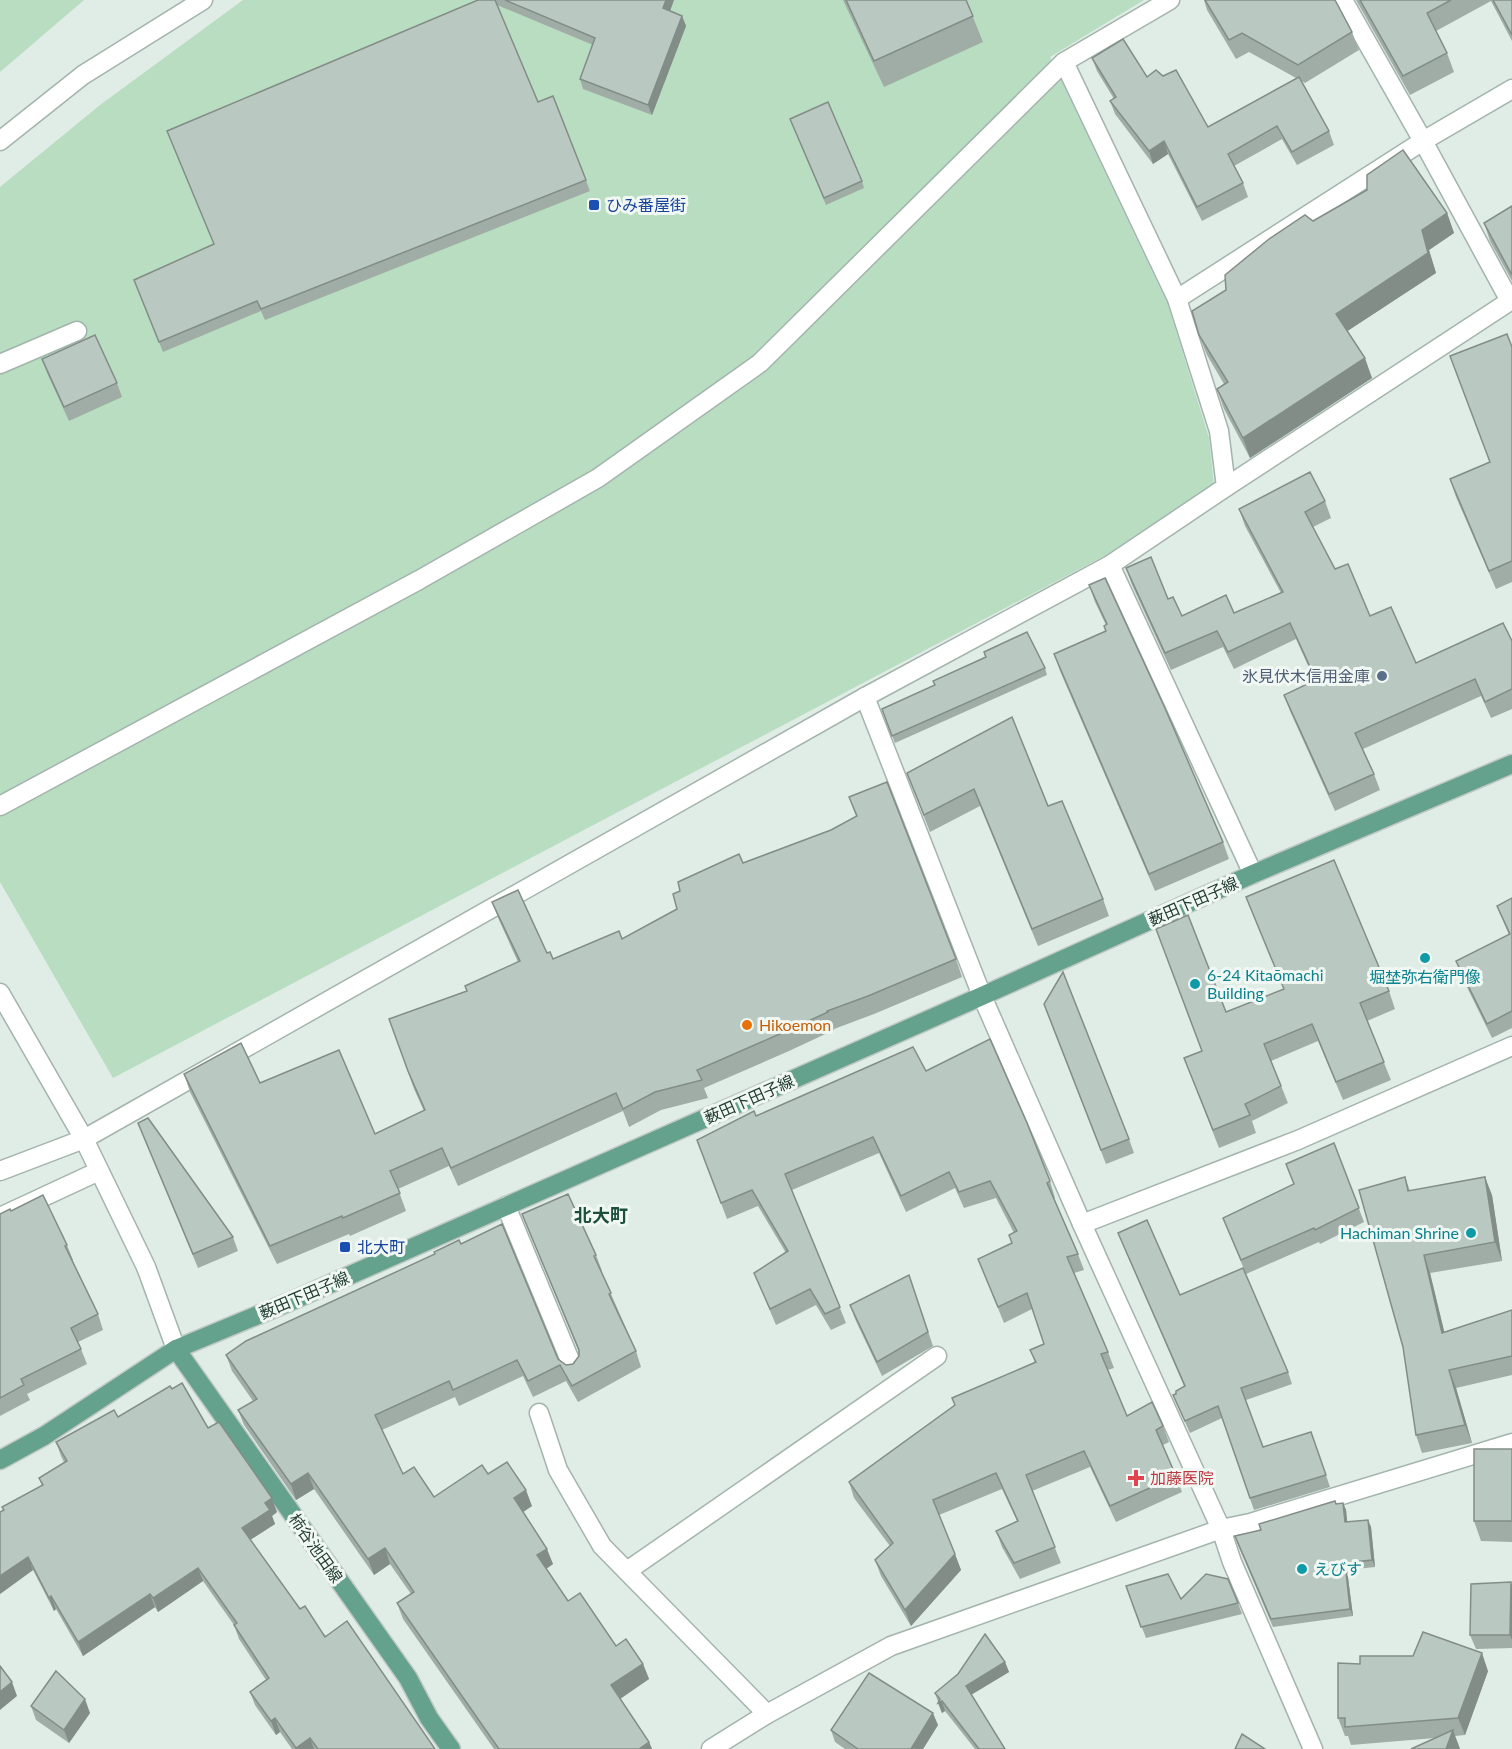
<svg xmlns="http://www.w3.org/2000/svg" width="1512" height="1749" font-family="Lato,'Noto Sans JP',sans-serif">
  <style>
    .park { fill: #b9ddc0 }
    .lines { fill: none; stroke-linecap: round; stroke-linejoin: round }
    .minor-casing { stroke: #a3b4ad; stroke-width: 21 }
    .major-casing { stroke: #c1c8c6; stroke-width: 21 }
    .minor { stroke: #fff; stroke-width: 18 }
    .major { stroke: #64a28d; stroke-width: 18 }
    .wall { fill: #9fada6 }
    .shaded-wall { fill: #828d87 }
    .building { fill: #b9c9c1; stroke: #828d87; stroke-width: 1.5 }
    .transit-dot { fill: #1a4fb4; stroke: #f1f8f4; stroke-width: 2 }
    .service-dot { fill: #5c6f8a; stroke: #f1f8f4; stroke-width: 2 }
    .culture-dot { fill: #0f9aa8; stroke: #f1f8f4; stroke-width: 2 }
    .food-dot { fill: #e8710a; stroke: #f1f8f4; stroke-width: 2 }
    .health-dot { fill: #e0444e; stroke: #f1f8f4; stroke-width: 2 }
    .labels { text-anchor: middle; stroke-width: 6; stroke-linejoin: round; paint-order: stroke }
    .transit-label { font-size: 16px; fill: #164399; stroke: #f1f8f4; text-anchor: start }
    .service-label { font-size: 16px; fill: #4e5e75; stroke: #f1f8f4; text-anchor: end }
    .street-label { font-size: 16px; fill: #213c33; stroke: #f1f8f4 }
    .culture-label { font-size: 16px; fill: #0d838f; stroke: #f1f8f4; text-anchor: start }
    .food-label { font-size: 16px; fill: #c56008; stroke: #f1f8f4; text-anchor: start }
    .health-label { font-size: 16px; fill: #be3a42; stroke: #f1f8f4; text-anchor: start }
    .neighbourhood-label { font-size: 18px; font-weight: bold; fill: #1c4f3e; stroke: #f1f8f4 }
  </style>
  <rect width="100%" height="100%" fill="#e0ece6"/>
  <!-- park -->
  <g class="park">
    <path d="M0,0H84L0,72Z"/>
    <path d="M243,0H1144L1050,57L1168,305L1209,438L1214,484L1106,555L113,1078L0,882V187L100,105Z"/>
  </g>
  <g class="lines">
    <!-- minor casing -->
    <g class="minor-casing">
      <g id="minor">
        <path d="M0,141L83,75L203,0"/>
        <path d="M1177,299L1423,141L1512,89"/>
        <path d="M0,364L77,331"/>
        <path d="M1226,487L1510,301L1423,141L1343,0"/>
        <path d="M1110,565L1253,874"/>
        <path d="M865,697L982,996L1082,1224L1221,1529L1232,1562L1313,1749"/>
        <path d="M0,806L419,580L598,478L760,363L1064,62"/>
        <path d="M0,993L84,1139L146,1267L176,1349"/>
        <path d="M0,1171L84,1139L865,697L1110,565L1226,487L1219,431L1177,299L1064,62L1170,0"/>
        <path d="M506,1206L574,1370"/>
        <path d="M0,1217L99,1171"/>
        <path d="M1082,1224L1298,1140L1512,1046"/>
        <path d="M539,1413L558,1470L602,1546L767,1714"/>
        <path d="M627,1571L937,1356"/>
        <path d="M711,1749L767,1714L891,1646L1221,1529L1250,1523L1512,1443"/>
      </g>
    </g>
    <!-- major casing -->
    <g class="major-casing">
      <g id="major">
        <path d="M176,1349L408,1678L429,1718L451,1749"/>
        <path d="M0,1460L44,1436L176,1349L287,1303L982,996L1253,874L1512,764"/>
      </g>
    </g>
    <!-- minor -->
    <use href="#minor" class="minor"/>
    <!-- major -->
    <use href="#major" class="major"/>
  </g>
  <!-- wall -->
  <g class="wall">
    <path d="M478,0H674L670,11L682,16L686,26L652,115L583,89L580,79L593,45L497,5L538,102L553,96L590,191L265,320L261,311L163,352L134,280L214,244L167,131Z"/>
    <path d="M843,0H966L983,42L884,87Z"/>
    <path d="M1204,0H1335L1352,32L1359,50L1305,83L1302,81L1329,131L1334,145L1297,165L1282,139L1234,166L1243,183L1248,197L1202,221L1168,154L1153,164L1115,114L1110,101L1114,99L1097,71L1092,58L1147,77L1208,127L1296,78L1249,52L1236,59L1207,10Z"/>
    <path d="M1356,0H1512V41L1491,1L1436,31L1447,53L1454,72L1410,95Z"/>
    <path d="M793,126L862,181L864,188L826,205Z"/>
    <path d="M1512,206V281L1490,241L1484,223Z"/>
    <path d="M1447,213L1454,233L1429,250L1436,273L1347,331L1372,378L1250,458L1224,409L1217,389L1224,384L1207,355L1199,335L1226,290L1313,221Z"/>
    <path d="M1512,347V582L1496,589L1456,497L1450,479L1490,462Z"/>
    <path d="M42,359L117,383L122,397L69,421L47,373Z"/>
    <path d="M1325,501L1331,518L1313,527L1335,569L1370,616L1416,663L1512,641V709L1491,718L1481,696L1363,749L1374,774L1380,790L1335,811L1290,711L1284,695L1315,681L1296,639L1234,669L1223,647L1171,670L1132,585L1126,568L1168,599L1182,616L1234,613L1281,593L1245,526L1239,509Z"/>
    <path d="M1089,585L1223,842L1229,859L1155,891L1060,671L1054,654L1106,631V625L1095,602Z"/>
    <path d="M984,652L1045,668L1047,675L895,743L882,709L934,685L985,657Z"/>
    <path d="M907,773L1048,806L1103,899L1109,916L1038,946L980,806L930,832Z"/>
    <path d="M849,797L956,959L962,977L874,1014L834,1029V1030L789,1051L704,1088L708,1098L661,1110L629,1127L623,1111L458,1186L449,1166L398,1189L406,1211L350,1236L349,1234L277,1264L190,1092L184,1074L260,1083L375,1134L424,1111L414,1089L389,1019L467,992L518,962L499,920L492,902L547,953L553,959L622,939L677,909L680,891L743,863L831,830L856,816Z"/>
    <path d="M1246,897L1389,991L1395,1009L1367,1021L1391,1080L1343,1100L1318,1041L1271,1061L1288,1103L1252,1121L1256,1133L1219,1148L1184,1058L1202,1051L1226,1012L1284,989Z"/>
    <path d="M1512,898V1028L1492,1038L1461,975L1456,961L1509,935L1497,906Z"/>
    <path d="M1049,1018L1129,1139L1134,1153L1106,1164Z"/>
    <path d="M926,1071L1050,1181L1055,1198H1054L1078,1254L1084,1270L1074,1273L1108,1352L1114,1368L1108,1370L1127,1416L1163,1426L1169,1442L1163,1445L1176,1476L1182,1492L1116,1522L1090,1467L1032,1491L1061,1563L1020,1579L1002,1547L996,1531L1017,1521L1002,1489L939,1515L961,1570L911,1626L881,1576L875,1560L890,1546L854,1498L849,1482L1035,1363L1030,1350L1044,1344L1032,1309L1004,1323L978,1259L1012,1243L1014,1233L996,1198L964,1208L955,1188L906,1212L879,1153L792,1190L846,1323L831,1330L816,1305L776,1325L754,1273L786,1253L758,1206L727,1219L697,1140L756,1116Z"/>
    <path d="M138,1123L233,1237L238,1251L198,1268Z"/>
    <path d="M1334,1143L1364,1222L1320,1244L1319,1242L1246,1274L1223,1218L1294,1184L1286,1164Z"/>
    <path d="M1405,1177L1410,1191L1492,1195L1502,1261L1430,1273L1444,1332L1512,1310V1375L1456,1388L1472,1443L1422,1453L1416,1435Z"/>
    <path d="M11,1211L67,1245L73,1260L72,1261L98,1314L103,1330L78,1342L87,1364L27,1394L30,1400L0,1416V1214Z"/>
    <path d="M522,1214L596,1255L602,1271H601L636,1351L641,1367L578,1402L566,1381L533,1397L523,1376L459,1406L455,1397L382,1430L403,1474L434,1497L488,1474L532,1506L523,1512L553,1564L546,1569L568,1601L616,1646L643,1664L649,1679L620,1699L649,1742L652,1749H494L403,1619L397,1603L411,1594L390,1564L374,1575L314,1489L296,1500L244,1425L238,1410L253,1401L232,1371L226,1355L461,1244L558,1359L566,1365L573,1364L579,1356V1352Z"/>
    <path d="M1118,1233L1180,1295L1288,1372L1292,1384L1246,1400L1263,1447L1311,1432L1330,1487L1254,1510L1222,1418L1190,1433L1173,1395L1184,1386Z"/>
    <path d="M909,1275L933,1346L882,1376L855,1319L850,1305Z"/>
    <path d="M172,1389L208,1428L277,1512L272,1516L275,1524L250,1540L300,1609L435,1749H292L280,1732L276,1735L255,1705L250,1692L266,1680L239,1639L234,1625L203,1581L158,1612L155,1607L83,1656L56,1609L54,1611L33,1570L0,1594L42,1486L39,1478L64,1462L61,1456L56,1442L118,1417Z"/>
    <path d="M1512,1449V1542L1481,1541L1474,1521Z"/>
    <path d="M1343,1503L1346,1510L1347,1522L1368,1520L1371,1527L1375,1567L1347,1570L1353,1616L1273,1627L1237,1543L1261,1530Z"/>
    <path d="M1511,1582L1512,1586V1648L1476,1649L1470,1635Z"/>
    <path d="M1126,1586L1181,1599L1238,1603L1242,1614L1146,1638Z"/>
    <path d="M1005,1662L1009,1672L971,1695L1005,1749H975L945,1711L942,1713L935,1693Z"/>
    <path d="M1488,1671L1465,1735L1455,1736L1460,1749H1411L1435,1738L1351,1745L1348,1736H1345L1338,1718Z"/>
    <path d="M31,1706L90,1713L69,1743L36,1720Z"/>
    <path d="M938,1725L923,1749H845L835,1742L831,1730Z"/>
  </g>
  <!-- shaded-wall -->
  <g class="shaded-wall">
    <path d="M666,0H674L667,19L663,8Z"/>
    <path d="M682,16L686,26L652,115L648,105Z"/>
    <path d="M1164,141L1168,154L1153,164L1149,151Z"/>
    <path d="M1447,213L1454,233L1429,250L1436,273L1343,334L1336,314L1422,230Z"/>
    <path d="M1365,358L1372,378L1250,458L1243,438Z"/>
    <path d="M1485,1177L1492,1195L1502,1261L1495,1242Z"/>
    <path d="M1424,1255L1430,1273L1449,1351L1442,1333Z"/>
    <path d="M1449,1370L1456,1388L1472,1443L1465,1425Z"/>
    <path d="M308,1473L314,1489L296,1500L291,1484Z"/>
    <path d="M526,1490L532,1506L520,1514L514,1498Z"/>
    <path d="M272,1498L277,1512L272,1516L275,1524L247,1542L242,1528L265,1503Z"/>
    <path d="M1343,1503L1346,1510L1348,1529L1345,1522Z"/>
    <path d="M1368,1520L1371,1527L1375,1567L1372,1560Z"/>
    <path d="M385,1548L390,1564L374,1575L368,1559Z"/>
    <path d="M547,1549L553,1564L543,1571L537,1555Z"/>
    <path d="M955,1554L961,1570L911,1626L905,1610Z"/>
    <path d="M28,1557L33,1570L0,1594V1576Z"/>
    <path d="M1345,1563L1347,1570L1353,1616L1350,1609Z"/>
    <path d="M198,1568L203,1581L158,1612L153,1598Z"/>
    <path d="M1511,1582L1512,1586V1640L1510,1635Z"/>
    <path d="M150,1594L155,1607L83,1656L78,1642Z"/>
    <path d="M51,1596L56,1609L54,1611L49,1598Z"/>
    <path d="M1482,1653L1488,1671L1465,1735L1458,1718Z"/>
    <path d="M1005,1662L1009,1672L969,1696L966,1686Z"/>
    <path d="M643,1664L649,1679L617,1701L611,1685Z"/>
    <path d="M12,1682L17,1696L0,1710V1692Z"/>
    <path d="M85,1699L90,1713L69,1743L64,1730Z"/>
    <path d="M942,1701L945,1711L942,1713L938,1703Z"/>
    <path d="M933,1713L938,1725L923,1749H911Z"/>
    <path d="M275,1718L280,1732L276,1735L271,1721Z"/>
    <path d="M1453,1730L1460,1749H1446Z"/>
    <path d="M310,1738L314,1749H297L296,1748Z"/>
    <path d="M649,1742L652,1749H639Z"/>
  </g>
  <!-- building -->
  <g class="building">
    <path d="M478,0H495L538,102L553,96L586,180L261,309L257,301L159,342L134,280L214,244L167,131Z"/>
    <path d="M505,0H666L663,8L682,16L648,105L580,79L595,38Z"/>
    <path d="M846,0H966L973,16L874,61Z"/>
    <path d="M1205,0H1335L1352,32L1298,65L1242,33L1229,40Z"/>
    <path d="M1360,0H1451L1427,13L1447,53L1403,76Z"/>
    <path d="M1493,0H1512V35Z"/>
    <path d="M1123,39L1147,77L1156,70L1163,76L1176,70L1208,127L1299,77L1329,131L1292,152L1277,126L1228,154L1243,183L1197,207L1164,141L1149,151L1110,101L1116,97L1092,58Z"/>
    <path d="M828,102L862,181L824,198L790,119Z"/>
    <path d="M1403,150L1447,213L1422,230L1428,253L1336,314L1365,358L1243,438L1217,389L1228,382L1199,335L1192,311L1226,290L1225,275L1269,239L1305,215L1313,221L1367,190V175Z"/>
    <path d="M1512,206V275L1484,223Z"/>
    <path d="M1507,334L1512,347V561L1489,571L1450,479L1490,462L1450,356Z"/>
    <path d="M95,335L117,383L64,407L42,359Z"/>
    <path d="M1310,472L1325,501L1305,512L1335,569L1348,564L1370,616L1391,607L1416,663L1503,623L1512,641V689L1485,702L1475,679L1355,733L1374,774L1329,794L1284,695L1316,680L1290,623L1228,652L1217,631L1165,653L1126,568L1151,557L1168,599L1173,597L1182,616L1226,595L1234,613L1283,592L1239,509Z"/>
    <path d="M1105,578L1164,706L1223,842L1149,874L1054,654L1106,631L1104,626L1107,624L1089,585Z"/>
    <path d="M1027,632L1045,668L892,736L882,709L935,685L933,681L986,657L984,652Z"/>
    <path d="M1012,717L1048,806L1062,801L1103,899L1032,929L974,789L924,815L907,773Z"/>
    <path d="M887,782L956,959L868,996L827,1011L828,1012L782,1033L697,1070L702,1080L655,1092L623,1109L616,1093L451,1168L442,1148L390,1171L400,1193L343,1218L342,1216L270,1246L184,1074L241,1043L260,1083L339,1050L375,1134L425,1110L408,1071L389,1019L467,991L465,986L520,961L492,902L518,890L547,953L550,952L553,959L619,931L622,939L677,909L673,894L680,891L678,882L739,854L743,863L831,830L857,816L849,797Z"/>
    <path d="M1334,860L1389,991L1360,1003L1384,1062L1336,1082L1312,1024L1264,1044L1281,1086L1245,1104L1250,1115L1213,1130L1184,1058L1202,1051L1156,929L1188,915L1226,1012L1284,989L1246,897Z"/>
    <path d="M1512,898V1011L1487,1024L1456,961L1510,934L1497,906Z"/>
    <path d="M1063,972L1129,1139L1101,1150L1044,1004Z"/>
    <path d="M990,1039L1027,1123L1050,1181L1047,1183L1078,1254L1067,1257L1108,1352L1101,1354L1127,1416L1152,1402L1163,1426L1156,1430L1176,1476L1110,1506L1084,1451L1026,1475L1055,1547L1014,1563L996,1531L1018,1521L996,1473L933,1500L955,1554L905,1610L875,1560L893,1543L849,1482L955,1405L952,1398L1036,1362L1030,1350L1044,1344L1027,1293L998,1307L978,1259L1012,1243L1009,1235L1017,1231L990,1181L959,1192L949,1172L901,1196L873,1137L785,1174L840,1307L825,1314L810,1289L770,1309L754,1273L788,1251L752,1190L721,1203L697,1140L754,1111L756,1116L913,1047L926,1071Z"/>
    <path d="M148,1118L233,1237L193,1254L138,1123Z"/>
    <path d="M1334,1143L1359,1208L1315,1230L1314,1228L1241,1260L1223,1218L1294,1184L1286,1164Z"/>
    <path d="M1405,1177L1408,1191L1485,1177L1495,1242L1424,1255L1442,1333L1512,1310V1356L1449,1370L1465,1425L1416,1435L1403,1347L1359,1190Z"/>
    <path d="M568,1194L596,1255L594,1256L611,1293L609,1294L636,1351L572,1386L560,1365L528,1381L517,1360L453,1390L449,1381L375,1415L403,1474L414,1467L434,1497L482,1465L488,1474L507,1462L526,1490L514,1498L547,1549L537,1555L568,1601L580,1593L616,1646L626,1639L643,1664L611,1685L649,1742L639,1749H499L397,1603L414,1592L385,1548L368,1559L308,1473L291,1484L238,1410L257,1399L226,1355L246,1341L435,1254L434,1252L459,1240L461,1244L502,1224L558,1359L566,1365L573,1364L579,1356V1350L522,1214Z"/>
    <path d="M43,1195L67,1245L65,1246L98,1314L71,1328L81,1349L21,1379L24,1385L0,1398V1214L10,1209L11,1211Z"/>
    <path d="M1147,1220L1180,1295L1243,1268L1288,1372L1241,1388L1263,1447L1311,1432L1326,1475L1250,1498L1218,1406L1185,1421L1173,1395L1176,1394V1391L1185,1386L1118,1233Z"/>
    <path d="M909,1275L928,1332L877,1362L850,1305Z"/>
    <path d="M182,1383L208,1428L219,1422L272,1498L265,1503L270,1510L242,1528L300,1609L305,1606L325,1637L347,1621L435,1749H318L310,1738L296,1748L275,1718L271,1721L250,1692L269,1678L234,1625L237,1623L198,1568L153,1598L150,1594L78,1642L51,1596L49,1598L28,1557L0,1576V1512L4,1510L2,1507L43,1485L39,1478L67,1461L56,1442L114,1410L118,1417L170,1386L172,1389Z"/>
    <rect x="1474" y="1449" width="38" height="72"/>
    <path d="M1335,1501L1336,1504L1343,1503L1345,1522L1368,1520L1372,1560L1345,1563L1350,1609L1271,1619L1235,1536L1261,1530L1259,1524Z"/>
    <path d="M1168,1574L1181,1599L1206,1574L1228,1579L1238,1603L1141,1627L1126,1586Z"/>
    <path d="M1511,1582L1510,1635H1470L1471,1584Z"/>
    <path d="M1423,1632L1482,1653L1458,1718L1345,1727V1718H1338V1663L1360,1664V1656H1413Z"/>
    <path d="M985,1634L1005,1662L966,1686L1005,1749H979L942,1701L938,1703L940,1699L935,1693L958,1674Z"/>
    <path d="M0,1666L12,1682L0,1692Z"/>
    <path d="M56,1671L85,1699L64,1730L31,1706Z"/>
    <path d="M869,1673L933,1713L911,1749H858L831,1730Z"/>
    <path d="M1453,1730L1446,1749H1411Z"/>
    <path d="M1242,1734L1265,1749H1235Z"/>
  </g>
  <!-- markers -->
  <g class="transit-dot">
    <rect x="588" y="199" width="12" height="12" rx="3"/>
    <rect x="339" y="1241" width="12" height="12" rx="3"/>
  </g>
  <circle class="service-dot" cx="1382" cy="676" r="6"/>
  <g class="culture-dot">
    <circle cx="1425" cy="958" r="6"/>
    <circle cx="1195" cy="984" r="6"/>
    <circle cx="1471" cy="1233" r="6"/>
    <circle cx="1302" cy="1569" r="6"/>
  </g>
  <circle class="food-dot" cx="747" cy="1025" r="6"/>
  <path class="health-dot" d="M1133 1469h6v6h6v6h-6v6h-6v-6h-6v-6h6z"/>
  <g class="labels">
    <!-- transit labels -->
    <g class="transit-label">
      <text x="606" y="211">ひみ番屋街</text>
      <text x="357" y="1253">北大町</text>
    </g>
    <!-- service labels -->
    <g class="service-label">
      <text x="1370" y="682">氷見伏木信用金庫</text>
    </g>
    <!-- street labels -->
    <g class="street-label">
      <text transform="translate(1193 901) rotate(-24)" y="6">薮田下田子線</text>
      <text transform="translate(749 1099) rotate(-24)" y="6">薮田下田子線</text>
      <text transform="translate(304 1295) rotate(-23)" y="6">薮田下田子線</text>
      <text transform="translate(316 1548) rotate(55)" y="6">柿谷池田線</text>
    </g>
    <!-- culture labels -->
    <g class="culture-label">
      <text x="1207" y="981">6-24 Kitaōmachi<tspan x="1207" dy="18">Building</tspan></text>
      <text x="1425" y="983" text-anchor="middle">堀埜弥右衛門像</text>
      <text x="1459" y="1239" text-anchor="end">Hachiman Shrine</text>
      <text x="1314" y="1575">えびす</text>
    </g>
    <!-- food labels -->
    <g class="food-label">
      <text x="759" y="1031">Hikoemon</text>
    </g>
    <!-- health labels -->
    <g class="health-label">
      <text x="1150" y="1484">加藤医院</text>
    </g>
    <!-- neighbourhood labels -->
    <g class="neighbourhood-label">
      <text x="601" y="1222">北大町</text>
    </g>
  </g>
</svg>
